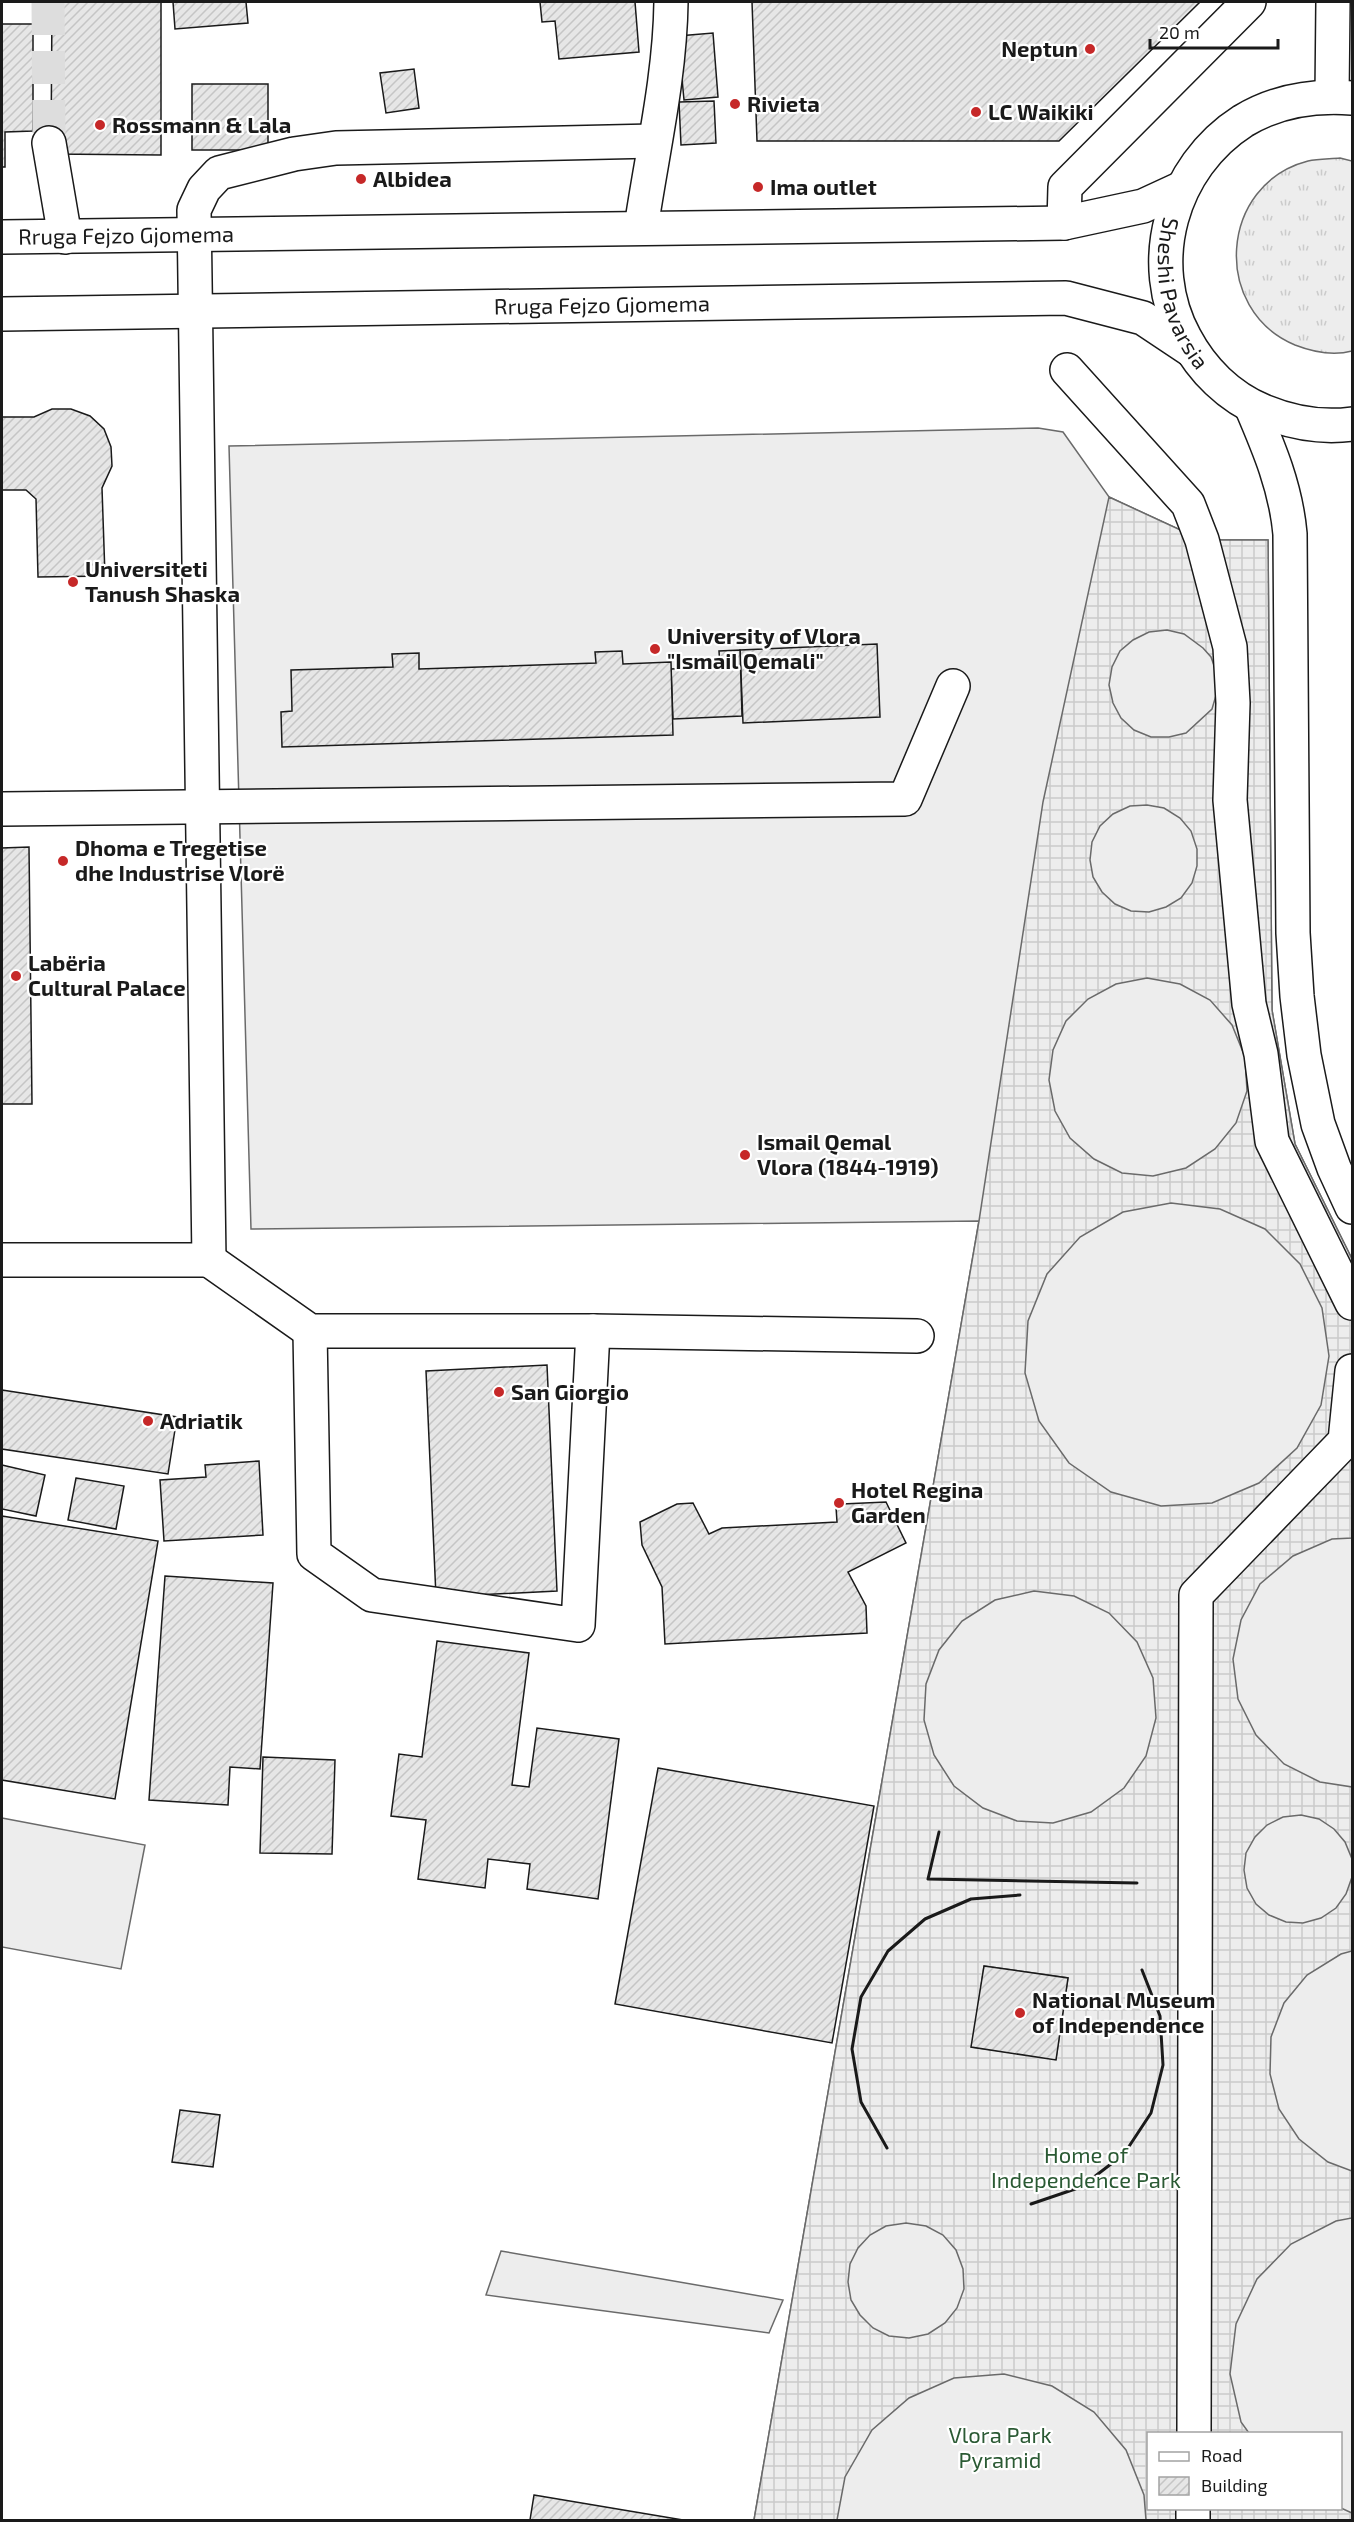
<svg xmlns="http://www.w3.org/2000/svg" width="1354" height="2522" font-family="'Exo 2',sans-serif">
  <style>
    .grass { fill: url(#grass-tufts); stroke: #6a6a6a; stroke-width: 1.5 }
    .built { fill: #ededed; stroke: #6a6a6a; stroke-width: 1.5; fill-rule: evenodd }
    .plaza { fill: url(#plaza-grid); stroke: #6a6a6a; stroke-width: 1.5; fill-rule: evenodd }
    .building { fill: url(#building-hatch); stroke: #1a1a1a; stroke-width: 1.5 }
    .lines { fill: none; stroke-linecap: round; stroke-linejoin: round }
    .minor-tunnel { stroke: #ddd; stroke-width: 33; stroke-dasharray: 33 16; stroke-linecap: butt }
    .minor-casing { stroke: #1a1a1a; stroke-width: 36 }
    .major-casing { stroke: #1a1a1a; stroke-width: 36 }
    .minor { stroke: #fff; stroke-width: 33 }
    .major { stroke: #fff; stroke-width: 33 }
    .wall { stroke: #1a1a1a; stroke-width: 3 }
    .poi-dot { fill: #c62828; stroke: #fff; stroke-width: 2 }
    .labels { text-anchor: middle; stroke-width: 4.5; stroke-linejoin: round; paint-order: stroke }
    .poi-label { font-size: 22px; font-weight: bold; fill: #1a1a1a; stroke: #fff; text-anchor: start }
    .street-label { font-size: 22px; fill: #1a1a1a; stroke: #fff }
    .park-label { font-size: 22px; fill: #2b5a34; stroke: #fff }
  </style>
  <defs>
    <pattern id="grass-tufts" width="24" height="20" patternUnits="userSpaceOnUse" patternTransform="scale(1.5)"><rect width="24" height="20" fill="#ededed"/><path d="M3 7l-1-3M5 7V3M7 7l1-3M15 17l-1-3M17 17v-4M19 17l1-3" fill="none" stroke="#cbcbcb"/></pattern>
    <pattern id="plaza-grid" width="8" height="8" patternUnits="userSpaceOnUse" patternTransform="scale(1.5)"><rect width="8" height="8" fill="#ededed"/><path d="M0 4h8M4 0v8" fill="none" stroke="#cbcbcb"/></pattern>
    <pattern id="building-hatch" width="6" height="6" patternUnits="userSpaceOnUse" patternTransform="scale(1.5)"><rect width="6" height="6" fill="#e6e6e6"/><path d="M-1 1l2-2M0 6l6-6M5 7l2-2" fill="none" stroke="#c5c5c5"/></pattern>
  </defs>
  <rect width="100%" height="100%" fill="#fff"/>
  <!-- grass -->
  <path class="grass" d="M1340,158L1352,161V351C1333,356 1313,352 1295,345C1211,310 1219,184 1308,161C1318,159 1330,159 1340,158Z"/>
  <!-- built -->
  <g class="built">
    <path d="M1038,428L1063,432L1109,497L1202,540H1268L1272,1010L1295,1144L1352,1259V2520H754L979,1221L251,1229L229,446ZM1148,2434H1340V2508H1148Z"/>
    <path d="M2,1818L145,1845L121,1969L2,1947Z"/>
    <path d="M501,2251L783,2300L769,2333L486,2295Z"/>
  </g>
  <!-- plaza -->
  <path class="plaza" d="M1109,497L1202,540H1268L1272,1010L1295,1144L1352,1259V1538L1332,1539L1293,1556L1260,1584L1241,1620L1233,1659L1238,1699L1256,1735L1284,1764L1320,1782L1352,1787V1951L1341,1954L1307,1975L1284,2003L1271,2037L1270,2074L1279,2109L1299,2139L1328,2162L1352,2171V2218L1336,2221L1291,2244L1257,2279L1236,2324L1230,2374L1241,2422L1249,2433L1148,2434V2508H1341L1352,2513V2520H1146L1144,2495L1126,2450L1094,2412L1052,2386L1004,2374L954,2378L909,2398L872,2430L845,2477L837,2520H754L979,1221L1043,802ZM1167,630L1184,634L1203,648L1211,657L1217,674V692L1212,709L1186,733L1169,737H1151L1134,730L1121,718L1113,703L1109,685L1112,667L1120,651L1133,640L1149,632ZM1147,805L1164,808L1180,818L1191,831L1197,849V866L1192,883L1181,898L1166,907L1149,912L1131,911L1115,904L1102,892L1093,877L1090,860L1092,842L1100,826L1113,814L1130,806ZM1147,978L1180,984L1210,1000L1232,1025L1245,1057L1247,1091L1236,1123L1215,1149L1186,1168L1153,1176L1122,1173L1094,1159L1070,1138L1055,1111L1049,1080L1053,1050L1066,1021L1088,999L1116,984ZM1171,1203L1220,1209L1265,1229L1300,1264L1322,1308L1329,1356L1321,1405L1297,1448L1259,1483L1212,1503L1161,1506L1111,1492L1069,1463L1039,1421L1025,1373L1028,1321L1047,1274L1080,1237L1123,1212ZM1034,1591L1074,1596L1109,1613L1137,1642L1153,1678L1156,1718L1146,1756L1124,1788L1091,1812L1053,1823L1017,1821L983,1808L954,1786L934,1755L924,1720L926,1684L939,1650L962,1621L995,1600ZM1301,1815L1319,1819L1334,1829L1345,1842L1352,1859V1877L1346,1894L1336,1908L1321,1918L1303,1923L1286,1922L1269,1915L1256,1904L1247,1888L1244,1870L1246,1853L1255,1837L1267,1825L1283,1817ZM984,1966L1068,1978L1056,2059L972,2047ZM906,2223L926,2226L943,2235L956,2250L963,2269L964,2289L957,2308L945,2323L928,2334L909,2338L889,2336L873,2328L860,2315L851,2300L848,2282L850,2264L858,2248L870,2235L886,2226Z"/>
  <!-- building -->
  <g class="building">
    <path d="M52,2H161V155L51,154Z"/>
    <path d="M173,2H246L248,23L175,29Z"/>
    <path d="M540,2H635L639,52L559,59L555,21L542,22Z"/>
    <path d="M752,2H1200L1059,141H757Z"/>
    <path d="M2,24H33V131L5,132V167H2Z"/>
    <path d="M713,33L718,97L684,100L678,36Z"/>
    <path d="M414,69L419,108L386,113L380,73Z"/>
    <rect x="192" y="84" width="76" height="66"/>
    <path d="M714,101L716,143L681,145L679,102Z"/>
    <path d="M52,409H71L90,416L104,429L111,447L112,466L102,488L105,576L38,577L36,499L26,490H2V417H34Z"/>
    <path d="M877,644L880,717L743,723L740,650Z"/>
    <path d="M740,650L742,716L673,719L671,669L720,667L719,651Z"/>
    <path d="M622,651L623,664L671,662L673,735L282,747L281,712L292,711L291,670L393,667L392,654L419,653V669L596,663L595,652Z"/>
    <path d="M29,847L32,1104H2V848Z"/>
    <path d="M547,1365L557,1591L436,1597L426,1371Z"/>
    <path d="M2,1390L177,1417L168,1474L2,1449Z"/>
    <path d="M259,1461L263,1535L164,1541L160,1480L206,1477L205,1465Z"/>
    <path d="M2,1465L45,1475L36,1516L2,1509Z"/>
    <path d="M76,1478L124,1486L116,1529L68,1520Z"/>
    <path d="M886,1502L906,1543L848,1572L866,1606L867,1633L665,1644L662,1587L642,1545L640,1522L677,1504L693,1503L709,1534L722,1528L837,1522L836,1507L842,1504Z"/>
    <path d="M2,1516L158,1541L115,1799L2,1780Z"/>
    <path d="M165,1576L273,1583L260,1769L230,1767L228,1805L149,1800Z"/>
    <path d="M437,1641L529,1653L512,1785L529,1787L537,1728L619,1739L598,1899L527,1889L530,1864L488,1859L485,1888L418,1879L426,1820L391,1816L399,1754L422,1757Z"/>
    <path d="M263,1757L335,1760L332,1854L260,1853Z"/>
    <path d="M658,1768L874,1806L832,2043L615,2004Z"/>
    <path d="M984,1966L1068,1978L1056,2060L971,2047Z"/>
    <path d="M180,2110L220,2115L213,2167L172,2162Z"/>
    <path d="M534,2495L683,2520H530Z"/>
  </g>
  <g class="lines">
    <!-- minor-tunnel -->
    <path class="minor-tunnel" d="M48,2L49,143"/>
    <!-- minor casing -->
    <g class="minor-casing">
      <g id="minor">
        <path d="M49,143L65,237"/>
        <path d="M1064,223L1065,187L1249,2"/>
        <path d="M641,228C652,153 670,78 671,2"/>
        <path d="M1067,370L1188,504L1202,540L1230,647L1233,703L1230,800L1249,1004L1261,1054L1272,1141L1352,1303"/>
        <path d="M2,809L905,799L953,686"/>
        <path d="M2,1260H209L194,210L204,189L219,173L294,154L336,148L654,141"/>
        <path d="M209,1260L310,1331H593L917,1336"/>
        <path d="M310,1331L314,1554L372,1595L578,1625L593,1331"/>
        <path d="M1194,2434L1196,1595L1345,1441L1352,1371"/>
        <path d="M1193,2520V2508"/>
      </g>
    </g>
    <!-- major casing -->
    <g class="major-casing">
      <g id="major">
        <path d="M1332,97L1333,2"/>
        <path id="s1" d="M1352,98C1314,95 1276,101 1243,121C1171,167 1144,263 1185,338C1202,370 1229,397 1263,411C1292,423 1322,428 1352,424"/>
        <path id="s2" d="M2,237L1064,223L1143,206L1182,188"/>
        <path id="s3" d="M2,314L1066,298L1143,318L1191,350"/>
        <path d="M1251,406C1269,448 1286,488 1290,534L1293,933L1297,996L1304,1055L1318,1124L1334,1168L1352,1207"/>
      </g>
    </g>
    <!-- minor -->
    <use href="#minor" class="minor"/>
    <!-- major -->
    <use href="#major" class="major"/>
    <!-- wall -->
    <g class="wall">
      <path d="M939,1832L928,1879L1137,1883"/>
      <path d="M887,2148L861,2102L852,2049L861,1997L888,1951L925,1919L971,1899L1020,1895"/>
      <path d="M1031,2204L1081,2187L1124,2154L1151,2113L1163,2065L1160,2016L1142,1970"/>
    </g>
  </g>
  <!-- markers -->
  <g class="poi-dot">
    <circle cx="1090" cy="49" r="6"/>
    <circle cx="735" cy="104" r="6"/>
    <circle cx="976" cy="112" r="6"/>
    <circle cx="100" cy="125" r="6"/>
    <circle cx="361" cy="179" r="6"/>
    <circle cx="758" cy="187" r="6"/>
    <circle cx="73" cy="582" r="6"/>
    <circle cx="655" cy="649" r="6"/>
    <circle cx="63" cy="861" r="6"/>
    <circle cx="16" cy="976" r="6"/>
    <circle cx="745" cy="1155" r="6"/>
    <circle cx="499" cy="1392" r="6"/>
    <circle cx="148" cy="1421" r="6"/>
    <circle cx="839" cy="1503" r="6"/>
    <circle cx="1020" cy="2013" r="6"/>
  </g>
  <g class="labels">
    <!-- poi labels -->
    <g class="poi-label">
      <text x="1078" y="57" text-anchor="end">Neptun</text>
      <text x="747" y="112">Rivieta</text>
      <text x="988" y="120">LC Waikiki</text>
      <text x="112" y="133">Rossmann &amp; Lala</text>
      <text x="373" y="187">Albidea</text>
      <text x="770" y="195">Ima outlet</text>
      <text x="85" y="577">Universiteti<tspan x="85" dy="25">Tanush Shaska</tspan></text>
      <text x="667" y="644">University of Vlora<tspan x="667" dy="25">"Ismail Qemali"</tspan></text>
      <text x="75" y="856">Dhoma e Tregetise<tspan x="75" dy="25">dhe Industrise Vlorë</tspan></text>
      <text x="28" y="971">Labëria<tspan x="28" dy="25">Cultural Palace</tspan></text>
      <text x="757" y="1150">Ismail Qemal<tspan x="757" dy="25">Vlora (1844-1919)</tspan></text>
      <text x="511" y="1400">San Giorgio</text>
      <text x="160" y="1429">Adriatik</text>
      <text x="851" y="1498">Hotel Regina<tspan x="851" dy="25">Garden</tspan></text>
      <text x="1032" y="2008">National Museum<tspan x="1032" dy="25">of Independence</tspan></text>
    </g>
    <!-- street labels -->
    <g class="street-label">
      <text dy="8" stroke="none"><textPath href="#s2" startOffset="124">Rruga Fejzo Gjomema</textPath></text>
      <text dy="8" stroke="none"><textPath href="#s1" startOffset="315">Sheshi Pavarsia</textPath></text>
      <text dy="8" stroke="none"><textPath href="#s3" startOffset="600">Rruga Fejzo Gjomema</textPath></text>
    </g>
    <!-- park labels -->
    <g class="park-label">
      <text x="1086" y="2163">Home of<tspan x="1086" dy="25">Independence Park</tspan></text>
      <text x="1000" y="2443">Vlora Park<tspan x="1000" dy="25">Pyramid</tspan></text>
    </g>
  </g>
  <!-- border -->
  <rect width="1354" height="2522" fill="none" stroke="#1a1a1a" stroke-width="6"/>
  <!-- legend -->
  <rect x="1147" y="2432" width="195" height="78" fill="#ffffff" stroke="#a3a3a3" stroke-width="1.5"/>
  <rect x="1159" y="2452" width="30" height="9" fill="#ffffff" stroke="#a3a3a3" stroke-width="1.5"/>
  <text x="1201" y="2462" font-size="18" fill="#1a1a1a">Road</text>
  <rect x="1159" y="2477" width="30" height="18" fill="url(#building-hatch)" stroke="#a3a3a3" stroke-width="1.5"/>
  <text x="1201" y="2492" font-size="18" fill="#1a1a1a">Building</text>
  <!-- scale -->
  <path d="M1150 39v9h128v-9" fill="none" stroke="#1a1a1a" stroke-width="3"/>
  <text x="1159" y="39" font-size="18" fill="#1a1a1a" stroke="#ffffff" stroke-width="4.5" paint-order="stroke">20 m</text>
</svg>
